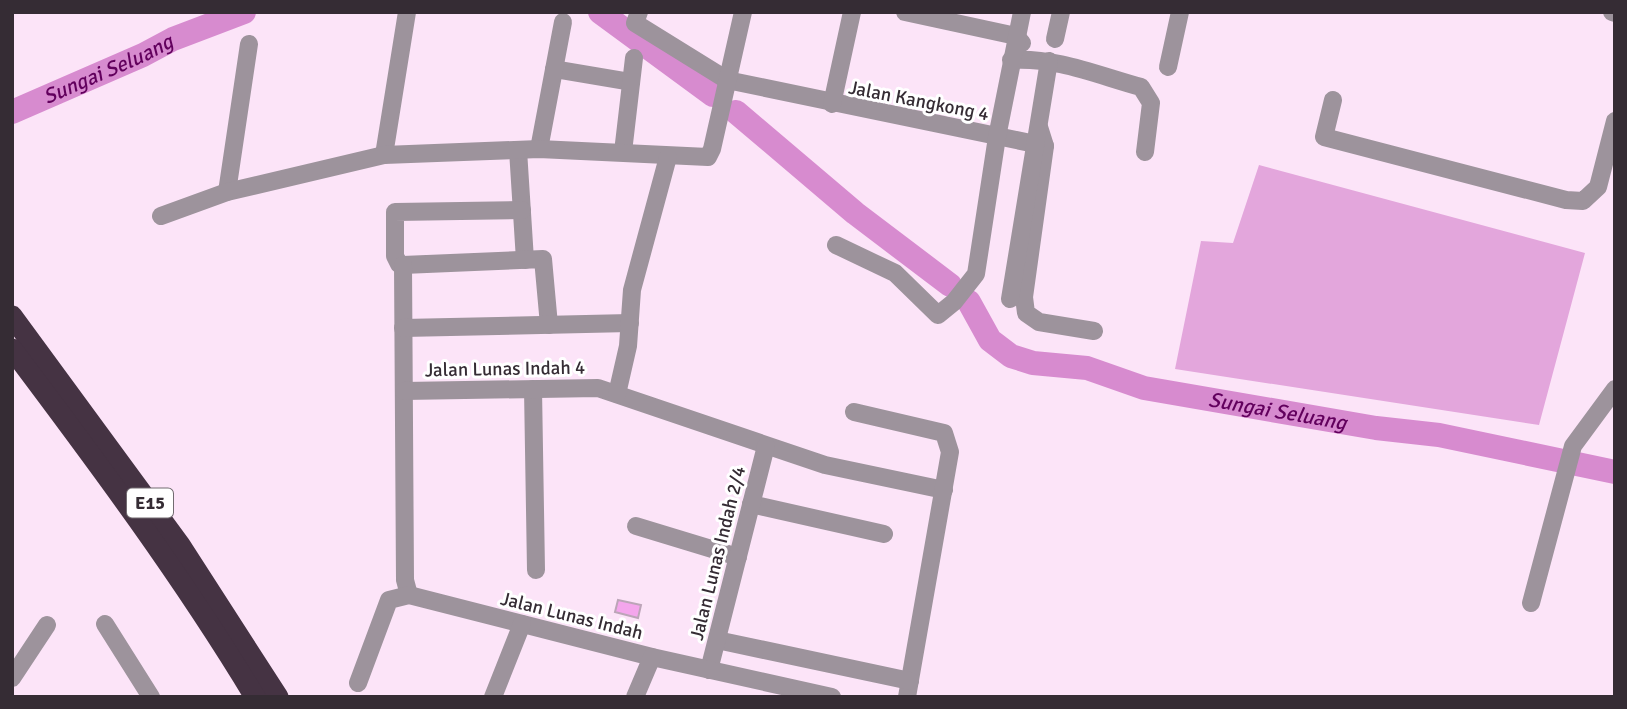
<svg xmlns="http://www.w3.org/2000/svg" width="1627" height="709" font-family="Signika,sans-serif">
  <style>
    .green { fill: #e3a6dc }
    .lines { fill: none; stroke-linecap: round; stroke-linejoin: round }
    .river { stroke: #d78bcf; stroke-width: 24 }
    .building { fill: #f4a6ec; stroke: #bca5b8; stroke-width: 2 }
    .minor { stroke: #9d939c; stroke-width: 18 }
    .highway { stroke: #453343; stroke-width: 21 }
    .labels { text-anchor: middle; stroke-width: 6; stroke-linejoin: round; paint-order: stroke }
    .shield { fill: #fff; stroke: #726b71; stroke-width: 2 }
    .shield-label { font-size: 18px; font-weight: bold; fill: #352c34 }
    .street-label { font-size: 19px; fill: #352c34; stroke: #fff }
    .water-label { font-size: 21px; font-style: italic; fill: #62005d; stroke: #fff }
  </style>
  <rect width="100%" height="100%" fill="#fce4f8"/>
  <!-- green -->
  <path class="green" d="M1259,165L1585,253L1539,425L1175,369L1201,241L1233,243Z"/>
  <g class="lines">
    <!-- river -->
    <g class="river">
      <path d="M600,12L713,95"/>
      <path id="s1" d="M12,112L143,55L173,39L244,12"/>
      <path d="M736,112L855,213L950,285"/>
      <path id="s2" d="M969,302L990,340L1011,356L1033,363L1087,368L1144,388L1376,428L1439,435L1615,472"/>
    </g>
  </g>
  <!-- building -->
  <path class="building" d="M618,600L641,605L638,618L615,612Z"/>
  <g class="lines">
    <!-- minor -->
    <g class="minor">
      <path d="M639,12L635,23L727,80L1045,146"/>
      <path d="M905,12L1016,36L1022,43"/>
      <path d="M1612,12L1615,13"/>
      <path d="M1055,39L1061,12"/>
      <path d="M1011,60C1056,57 1097,75 1141,87L1151,103L1145,152"/>
      <path d="M1168,67L1180,12"/>
      <path d="M554,69L631,82"/>
      <path d="M1333,100L1324,137L1566,200L1583,201L1598,187L1615,121"/>
      <path d="M832,104L852,12"/>
      <path d="M1039,127L1045,146L1024,297L1026,313L1039,322L1094,331"/>
      <path d="M539,149L563,22"/>
      <path d="M518,150L525,260"/>
      <path d="M623,152L634,58"/>
      <path d="M384,155L407,12"/>
      <path d="M227,192L249,44"/>
      <path d="M522,210L395,212V256L399,264L403,265L543,259L549,325"/>
      <path d="M161,216L227,192L384,155L539,149L708,157L712,149L743,12"/>
      <path d="M836,245L895,273L938,315L954,302L976,274L997,137L1022,12"/>
      <path d="M403,265L405,580L409,595"/>
      <path d="M1010,299L1049,61"/>
      <path d="M403,328L630,323"/>
      <path d="M533,389L536,570"/>
      <path d="M404,391L598,388L825,465L944,490"/>
      <path d="M617,394L628,346L632,290L668,157"/>
      <path d="M854,412L944,433L950,452L907,697"/>
      <path d="M751,504L884,534"/>
      <path d="M636,526L738,557"/>
      <path d="M1531,603L1573,446L1615,389"/>
      <path d="M105,624L151,697"/>
      <path d="M717,640L910,681"/>
      <path d="M709,670L766,446"/>
      <path d="M12,678L47,625"/>
      <path d="M358,683L389,600L409,595L652,657L832,697"/>
      <path d="M493,697L522,624"/>
      <path d="M635,697L652,657"/>
    </g>
    <!-- highway -->
    <g class="highway">
      <path d="M12,316L180,545L278,697"/>
      <path d="M12,349C97,462 182,576 255,697"/>
    </g>
  </g>
  <g class="labels">
    <!-- shield labels -->
    <rect class="shield" x="127" y="488.5" width="46" height="29" rx="5"/>
    <g class="shield-label">
      <text x="150" y="509">E15</text>
    </g>
    <!-- street labels -->
    <g class="street-label">
      <text transform="translate(919 100) rotate(11)" y="7">Jalan Kangkong 4</text>
      <text transform="translate(505 368) rotate(-1)" y="7">Jalan Lunas Indah 4</text>
      <text transform="translate(717 553) rotate(-76)" y="7">Jalan Lunas Indah 2/4</text>
      <text transform="translate(572 615) rotate(14)" y="7">Jalan Lunas Indah</text>
    </g>
    <!-- water labels -->
    <g class="water-label">
      <text dy="7" stroke="none"><textPath href="#s1" startOffset="105">Sungai Seluang</textPath></text>
      <text dy="7" stroke="none"><textPath href="#s2" startOffset="343">Sungai Seluang</textPath></text>
    </g>
  </g>
  <!-- border -->
  <rect width="1627" height="709" fill="none" stroke="#352c34" stroke-width="28"/>
</svg>
